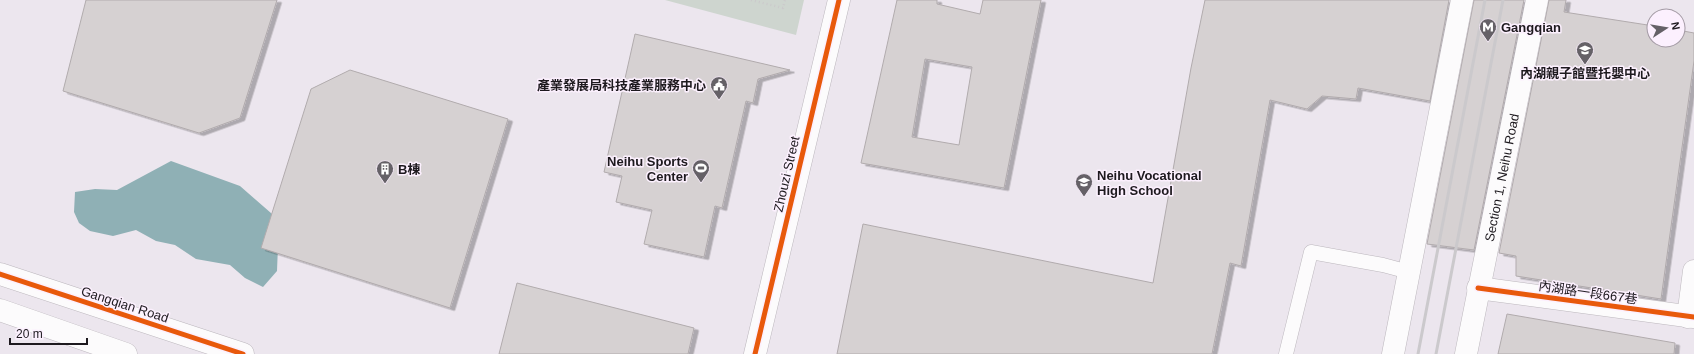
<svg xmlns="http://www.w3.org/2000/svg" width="1694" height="354" font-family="Arial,'Noto Sans TC',sans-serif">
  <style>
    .green { fill: #ced5cf }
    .water { fill: #8fb0b5 }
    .building { fill: #d6d1d2; stroke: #b1abad; fill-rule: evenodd; filter: url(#shadow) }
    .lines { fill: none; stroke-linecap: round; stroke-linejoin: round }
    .lane-casing { stroke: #bcb7bd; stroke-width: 15 }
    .street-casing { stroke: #bcb7bd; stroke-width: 23 }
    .secondary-casing { stroke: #bcb7bd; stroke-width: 23 }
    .path { stroke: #cbc9cb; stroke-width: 2.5; stroke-dasharray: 1 3; stroke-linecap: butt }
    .lane { stroke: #fcfbfc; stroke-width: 14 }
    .street { stroke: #fcfbfc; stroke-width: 22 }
    .secondary { stroke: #fcfbfc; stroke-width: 22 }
    .rail { stroke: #cbc9cc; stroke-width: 3 }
    .cycleway-casing { stroke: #fcf0fe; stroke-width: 8 }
    .cycleway { stroke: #e8590c; stroke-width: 5 }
    .labels { text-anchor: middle; stroke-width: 3; stroke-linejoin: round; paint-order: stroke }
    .poi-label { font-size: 13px; font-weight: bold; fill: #1d191e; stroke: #fcf0fe; text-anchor: start }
    .street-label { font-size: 13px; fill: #1d191e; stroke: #fcf0fe }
  </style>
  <defs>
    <filter id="shadow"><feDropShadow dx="4.5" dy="2.5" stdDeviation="0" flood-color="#0004"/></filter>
  </defs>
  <rect width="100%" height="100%" fill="#ece6ee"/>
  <!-- green -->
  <path class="green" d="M665,0H804L796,35Z"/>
  <!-- water -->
  <path class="water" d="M171,161L240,186L279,220L277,271L263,287L245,278L230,265L196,259L175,245L156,241L136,230L113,236L90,231L79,223L74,212L75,192L95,189L117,190Z"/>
  <!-- building -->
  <g class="building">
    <path d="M86,0H277L240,118L199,133L63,91Z"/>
    <path d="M897,0H937V4L980,14L983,0H1041L1004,188L861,163ZM925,59L972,67L959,145L912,137Z"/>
    <path d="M1205,0H1449L1430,101L1358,88L1356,99L1322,96L1307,109L1270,100L1241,266L1230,263L1212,354H837L863,224L1153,283L1191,68Z"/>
    <path d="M1474,0H1524L1474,250L1427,244Z"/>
    <path d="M1549,0H1566L1564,12L1654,26V40H1678V30L1694,33V61L1661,299L1516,276V256L1499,253Z"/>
    <path d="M635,34L790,70L758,79L753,103L746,101L722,208L715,206L704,257L644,244L652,210L616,202L622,176L604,172Z"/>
    <path d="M350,70L508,119L450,308L261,248L311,89Z"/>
    <path d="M517,283L694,328L688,354H499Z"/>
    <path d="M1507,314L1675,343L1674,354H1498Z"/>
  </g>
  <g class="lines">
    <!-- lane casing -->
    <g class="lane-casing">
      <path id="lane" d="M1286,354L1311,252L1383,265L1409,272"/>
    </g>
    <!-- street casing -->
    <g class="street-casing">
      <g id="street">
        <path d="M1478,288L1694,317"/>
        <path d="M1688,317L1694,271"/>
        <path d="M755,354L839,0"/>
      </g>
    </g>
    <!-- secondary casing -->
    <g class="secondary-casing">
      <g id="secondary">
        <path d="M0,274L243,354"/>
        <path d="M0,310L126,354"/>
        <path d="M1393,354L1462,0"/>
        <path id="s1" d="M1466,354L1537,0"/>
      </g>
    </g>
    <!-- path -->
    <path class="path" d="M751,0L783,8L785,0"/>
    <!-- lane -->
    <use href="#lane" class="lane"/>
    <!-- street -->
    <use href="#street" class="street"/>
    <!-- secondary -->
    <use href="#secondary" class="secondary"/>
    <!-- rail -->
    <g class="rail">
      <path d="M1418,354L1485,0"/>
      <path d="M1436,354L1503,0"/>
    </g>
    <!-- cycleway casing -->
    <g class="cycleway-casing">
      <g id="cycleway">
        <path d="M0,274L243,354"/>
        <path d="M1478,288L1694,317"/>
        <path d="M755,354L839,0"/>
      </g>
    </g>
    <!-- cycleway -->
    <use href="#cycleway" class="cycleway"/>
  </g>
  <!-- icons -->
  <defs>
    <g id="metro-pin" transform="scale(0.9)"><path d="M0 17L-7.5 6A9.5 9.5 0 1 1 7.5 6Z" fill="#656167" stroke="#fcf0fe"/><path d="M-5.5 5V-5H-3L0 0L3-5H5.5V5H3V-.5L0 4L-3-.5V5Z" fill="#fff"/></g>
    <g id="school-pin" transform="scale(0.9)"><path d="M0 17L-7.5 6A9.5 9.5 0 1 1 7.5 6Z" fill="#656167" stroke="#fcf0fe"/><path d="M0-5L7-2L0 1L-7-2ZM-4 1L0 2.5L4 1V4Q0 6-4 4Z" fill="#fff"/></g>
    <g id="civic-pin" transform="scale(0.9)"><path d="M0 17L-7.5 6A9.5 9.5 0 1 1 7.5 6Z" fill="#656167" stroke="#fcf0fe"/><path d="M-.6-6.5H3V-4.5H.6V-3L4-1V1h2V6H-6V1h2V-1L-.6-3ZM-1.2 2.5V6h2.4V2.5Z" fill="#fff"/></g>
    <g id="stadium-pin" transform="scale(0.9)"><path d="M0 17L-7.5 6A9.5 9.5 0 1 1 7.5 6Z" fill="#656167" stroke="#fcf0fe"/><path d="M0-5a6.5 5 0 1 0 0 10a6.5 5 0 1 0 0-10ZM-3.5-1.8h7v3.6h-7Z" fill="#fff"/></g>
    <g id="building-pin" transform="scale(0.9)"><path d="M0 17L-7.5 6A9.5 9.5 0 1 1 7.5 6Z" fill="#656167" stroke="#fcf0fe"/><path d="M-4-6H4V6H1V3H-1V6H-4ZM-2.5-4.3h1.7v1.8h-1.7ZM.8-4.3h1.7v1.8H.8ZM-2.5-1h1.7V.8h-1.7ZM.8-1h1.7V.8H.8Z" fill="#fff"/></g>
  </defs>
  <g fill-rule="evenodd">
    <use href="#metro-pin" x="1488" y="27"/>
    <use href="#school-pin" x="1585" y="50"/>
    <use href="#civic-pin" x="719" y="85"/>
    <use href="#stadium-pin" x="701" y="168"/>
    <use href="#building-pin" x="385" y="169"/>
    <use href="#school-pin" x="1084" y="182"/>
  </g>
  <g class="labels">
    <!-- poi labels -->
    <g class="poi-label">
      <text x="1501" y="32">Gangqian</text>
      <text x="1585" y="78" text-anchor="middle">內湖親子館暨托嬰中心</text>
      <text x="706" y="90" text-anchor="end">產業發展局科技產業服務中心</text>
      <text x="688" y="166" text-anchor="end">Neihu Sports<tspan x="688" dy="15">Center</tspan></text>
      <text x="398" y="174">B棟</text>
      <text x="1097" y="180">Neihu Vocational<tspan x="1097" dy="15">High School</tspan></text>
    </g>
    <!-- street labels -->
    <g class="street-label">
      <text transform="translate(786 174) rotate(-77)" y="5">Zhouzi Street</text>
      <text dy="5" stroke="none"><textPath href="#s1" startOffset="180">Section 1, Neihu Road</textPath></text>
      <text transform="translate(1588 292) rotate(8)" y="5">內湖路一段667巷</text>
      <text transform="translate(125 304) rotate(18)" y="5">Gangqian Road</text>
    </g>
  </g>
  <!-- north arrow -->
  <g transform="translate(1666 28) rotate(78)"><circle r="19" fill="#fcf0fe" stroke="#a39aa4"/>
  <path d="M0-3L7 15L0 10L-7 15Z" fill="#656167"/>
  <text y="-6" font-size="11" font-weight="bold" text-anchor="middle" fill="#1d191e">N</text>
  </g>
  <!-- scale -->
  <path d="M10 338v6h77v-6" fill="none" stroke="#1d191e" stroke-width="2"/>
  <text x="16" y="338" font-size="12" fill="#1d191e" stroke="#fcf0fe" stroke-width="3" paint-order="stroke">20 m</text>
</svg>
